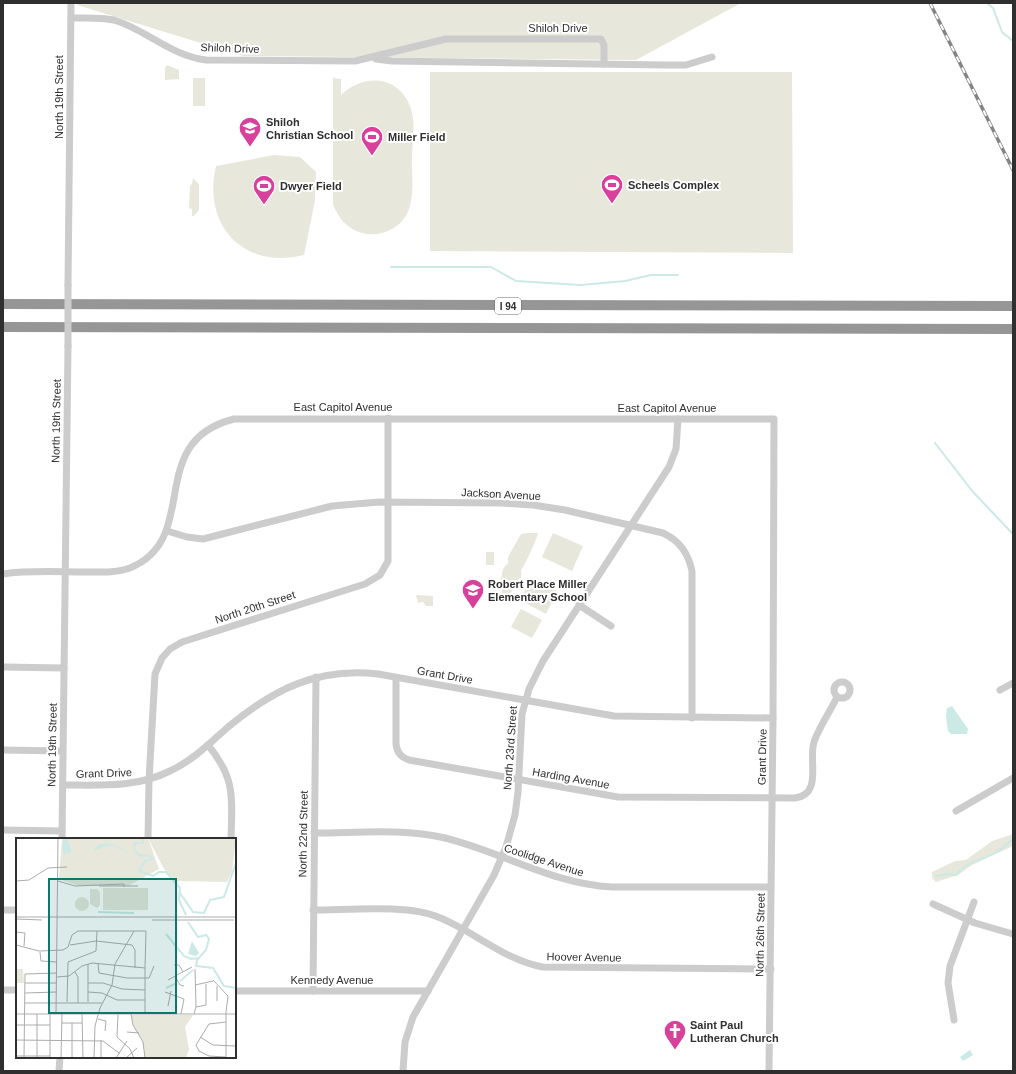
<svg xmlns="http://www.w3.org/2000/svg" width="1016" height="1074" font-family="Arial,sans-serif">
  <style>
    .green { fill: #e8e7db }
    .water { fill: #cbe9e5 }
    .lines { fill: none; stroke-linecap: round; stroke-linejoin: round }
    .stream { stroke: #cbe9e5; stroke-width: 2 }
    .minor { stroke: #ccc; stroke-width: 7 }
    .highway { stroke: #969696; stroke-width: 10 }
    .rail-casing { stroke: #848484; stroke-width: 3.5 }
    .rail { stroke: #fff; stroke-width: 2; stroke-dasharray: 6; stroke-linecap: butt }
    .minor-bridge { stroke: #ccc; stroke-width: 7 }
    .labels { text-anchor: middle; stroke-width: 4; stroke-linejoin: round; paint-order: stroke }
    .shield { fill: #fff; stroke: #6d6d6d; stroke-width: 1 }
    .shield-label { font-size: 10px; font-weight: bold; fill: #2f2f2f }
    .street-label { font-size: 11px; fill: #2f2f2f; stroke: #fff }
    .poi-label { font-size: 11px; font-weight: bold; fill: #2f2f2f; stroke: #fff; text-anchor: start }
    .inset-river { fill: none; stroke: #cbe9e5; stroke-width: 2 }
    .inset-road { fill: none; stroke: #acacac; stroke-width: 1 }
    .view { fill: #0f766e; fill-opacity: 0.15; stroke: #0f766e; stroke-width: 2 }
    .inset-edge { fill: none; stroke: #2f2f2f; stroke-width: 2 }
  </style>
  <rect width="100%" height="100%" fill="#fff"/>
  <!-- green -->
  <g class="green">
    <path d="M77,3H741L636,60L243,56L77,5Z"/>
    <path d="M167,65L179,70V79L165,80V68Z"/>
    <path d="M430,72H792L793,253L430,251Z"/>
    <rect x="193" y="78" width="12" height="28"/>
    <path d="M333,78L341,79V95C364,73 400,75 411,109C416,124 412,145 412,161C412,185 417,216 392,229C385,233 376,235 368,234C350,232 339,220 333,204Z"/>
    <path d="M274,155L300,157L316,172L315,200L304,255C243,270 202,225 216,166Z"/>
    <path d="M193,178L199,184V210L194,216H192V209L189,208L190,186L192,184Z"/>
    <path d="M528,533H538C537,538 525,566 521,570V578L512,583L510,587L512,591L509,596L502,597V584H500L503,569L508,563V557L521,534Z"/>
    <path d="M553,533L583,546L572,571L542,557Z"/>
    <rect x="486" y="552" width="8" height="13"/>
    <path d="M531,578L557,591L546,614L520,600Z"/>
    <path d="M416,595L433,596V606H426L423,602L418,603Z"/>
    <path d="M521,609L542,620L532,638L511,627Z"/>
    <path d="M1013,834V846L972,865L958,875L936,882L932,878V872L955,861L966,860L992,841Z"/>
  </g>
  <!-- water -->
  <g class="water">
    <path d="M952,706L968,729L967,734H951L948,731L946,717L947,708Z"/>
    <path d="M970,1050L973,1055L963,1061L960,1057Z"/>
  </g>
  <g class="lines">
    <!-- stream -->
    <g class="stream">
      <path d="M987,3L993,8L1002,32L1013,41"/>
      <path d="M391,267H491L516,281L581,285L625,281L651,275H678"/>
      <path d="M935,443L973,492L1013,534"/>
      <path d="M936,876L948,874L956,875C966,861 983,860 997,852C1003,848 1007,843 1013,840"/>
    </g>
    <!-- minor -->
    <g class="minor">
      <path d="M71,18C85,18 100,17 114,20C147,30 169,55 206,60L355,61L446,39H601L604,45V64"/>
      <path d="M376,59L392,61L664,65H686L712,57"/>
      <path d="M68,285L71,3"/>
      <path d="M167,531L187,537L203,539L332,506L379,502L501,503L533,505L565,510L663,533C680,541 688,553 692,571V718"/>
      <path d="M3,574C30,570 58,572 85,572C100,572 116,573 130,568C203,538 143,442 234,419H774L773,718"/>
      <path d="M579,605L611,626"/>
      <path d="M3,667L64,668"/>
      <path d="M396,678V744C397,753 401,757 409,760L618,797L795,798C823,794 808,761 814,742C819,727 830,712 837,697"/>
      <circle cx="842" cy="690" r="8"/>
      <path d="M1000,690L1013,683"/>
      <path d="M208,745C236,779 232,798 231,839"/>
      <path d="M3,750L63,751"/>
      <path d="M63,785C100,785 136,788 170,771C192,761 210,743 228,727C274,689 318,667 378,674L614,716L773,718L769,1071"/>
      <path d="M956,811L1013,778"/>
      <path d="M3,830L62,831"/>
      <path d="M314,833C357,833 403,828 445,838C502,852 552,884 612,887H771"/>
      <path d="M62,839L68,346"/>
      <path d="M148,839L149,780L155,674L162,658L170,649L182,642L365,584L380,575L388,561V418"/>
      <path d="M933,904L975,923L1013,934"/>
      <path d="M3,910H17"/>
      <path d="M313,910C348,910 408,904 438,917C474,931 504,960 543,967L771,969"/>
      <path d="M3,990H17"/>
      <path d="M235,991H428"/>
      <path d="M313,991L316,677"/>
      <path d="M954,1020L948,983L950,966L974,902"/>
      <path d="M59,1071L60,1057"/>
      <path d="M403,1071L405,1042L413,1017L494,875L506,847L515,815L518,792L522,714L529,689L543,661L669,467L676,449L678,419"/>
    </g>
    <!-- highway -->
    <g class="highway">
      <path d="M3,304L1013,306"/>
      <path d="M3,327L1013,329"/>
    </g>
    <!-- rail casing -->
    <g class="rail-casing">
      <path id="rail" d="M930,3L1013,170"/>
    </g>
    <!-- rail -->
    <use href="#rail" class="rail"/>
    <!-- minor-bridge -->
    <path class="minor-bridge" d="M68,346V285"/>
  </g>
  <!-- icons -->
  <defs>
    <g id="school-pin" transform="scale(1.15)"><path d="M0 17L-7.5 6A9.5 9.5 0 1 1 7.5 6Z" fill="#d7409b" stroke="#fff"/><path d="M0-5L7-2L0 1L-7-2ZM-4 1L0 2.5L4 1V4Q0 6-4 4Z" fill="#fff"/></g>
    <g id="stadium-pin" transform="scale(1.15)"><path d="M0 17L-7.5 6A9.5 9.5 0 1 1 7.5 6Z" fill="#d7409b" stroke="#fff"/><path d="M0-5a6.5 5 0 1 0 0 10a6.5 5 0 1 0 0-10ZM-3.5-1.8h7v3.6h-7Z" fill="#fff"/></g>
    <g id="church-pin" transform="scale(1.15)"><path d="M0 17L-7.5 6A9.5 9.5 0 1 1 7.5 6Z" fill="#d7409b" stroke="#fff"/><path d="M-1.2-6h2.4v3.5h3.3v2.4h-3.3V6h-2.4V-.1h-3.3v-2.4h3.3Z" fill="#fff"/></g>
  </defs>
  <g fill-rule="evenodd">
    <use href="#school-pin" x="250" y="128"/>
    <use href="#stadium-pin" x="372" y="137"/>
    <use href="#stadium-pin" x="612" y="185"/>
    <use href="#stadium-pin" x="264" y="186"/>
    <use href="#school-pin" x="473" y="590"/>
    <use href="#church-pin" x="675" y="1031"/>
  </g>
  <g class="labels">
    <!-- shield labels -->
    <rect class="shield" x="495" y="298" width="26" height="16" rx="3"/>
    <g class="shield-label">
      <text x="508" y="310">I 94</text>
    </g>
    <!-- street labels -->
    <g class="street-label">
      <text x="558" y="32">Shiloh Drive</text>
      <text transform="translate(230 48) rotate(2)" y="4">Shiloh Drive</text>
      <text transform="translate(59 97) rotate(-90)" y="4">North 19th Street</text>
      <text x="343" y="411">East Capitol Avenue</text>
      <text x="667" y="412">East Capitol Avenue</text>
      <text transform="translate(56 421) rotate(-89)" y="4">North 19th Street</text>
      <text transform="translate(501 494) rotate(3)" y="4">Jackson Avenue</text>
      <text transform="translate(255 607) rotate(-18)" y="4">North 20th Street</text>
      <text transform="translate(445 675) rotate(10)" y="4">Grant Drive</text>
      <text transform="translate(52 745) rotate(-89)" y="4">North 19th Street</text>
      <text transform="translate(510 748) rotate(-86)" y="4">North 23rd Street</text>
      <text transform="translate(762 757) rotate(-89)" y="4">Grant Drive</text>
      <text transform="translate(104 773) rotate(-2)" y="4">Grant Drive</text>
      <text transform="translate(571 778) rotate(10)" y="4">Harding Avenue</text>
      <text transform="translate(303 834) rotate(-89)" y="4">North 22nd Street</text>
      <text transform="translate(544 860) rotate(18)" y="4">Coolidge Avenue</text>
      <text transform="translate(760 935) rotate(-89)" y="4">North 26th Street</text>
      <text transform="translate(584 957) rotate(1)" y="4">Hoover Avenue</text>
      <text x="332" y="984">Kennedy Avenue</text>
    </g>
    <!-- poi labels -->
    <g class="poi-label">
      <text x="266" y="126">Shiloh<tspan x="266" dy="13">Christian School</tspan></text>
      <text x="388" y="141">Miller Field</text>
      <text x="628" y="189">Scheels Complex</text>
      <text x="280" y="190">Dwyer Field</text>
      <text x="488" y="588">Robert Place Miller<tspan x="488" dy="13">Elementary School</tspan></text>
      <text x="690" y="1029">Saint Paul<tspan x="690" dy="13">Lutheran Church</tspan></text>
    </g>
  </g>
  <!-- overview -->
  <g transform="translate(16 838)">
    <rect width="220" height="220" fill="#fff"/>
    <path d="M132,0L220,1L216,34L211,44L160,43L148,31ZM132,0L143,31L112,48H63L43,41L46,1ZM87,50H132V72H87ZM74,51H81L84,54V67L81,70L74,66ZM59 66a7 7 0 1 1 14 0a7 7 0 1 1-14 0ZM0,131H7L8,145H0ZM115,177H177L169,189L173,211L170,220H129L126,201L118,189Z" fill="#e8e7db"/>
    <path d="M51,1L56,14L48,16L46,7L48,2ZM91,5L101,8L114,17L98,8H90L77,13L82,7ZM176,103L183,115L180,118L172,116Z" fill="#cbe9e5"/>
    <path class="inset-river" d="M127,0V5H119L118,11L123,17L134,18L136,21L129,23L123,33L137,38L143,34H150L164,50L163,62L170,77M164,55L177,74L188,75L194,62L208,59L220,25M82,74L118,75M172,84L182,99L190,97L193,101L190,112L181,122L180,128L197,130L208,148L220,150M150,96L168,118L175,121L182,120M164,143L177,132M150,150L161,145"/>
    <path class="inset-road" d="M0,43L13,42L32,30L51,29M42,43L59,48L108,46V49M83,48H122M0,79H220M0,81L26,82M136,82H218M0,94L9,95L8,108M0,107L23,113L47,112L52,109L56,97L62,93H130L129,130M54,107L80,103L116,107L119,112V130M24,114L25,123L41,124M82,125L83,135L111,140H133L138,128M158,127H163L167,134M179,131L180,169M59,134L62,139V165M159,138L164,147L168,148M41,139L53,138L66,128L76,125L129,130V176M152,142L176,129M197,142L212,158L210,174V220M9,145H41M72,145H87L106,151L129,152M179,147L197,143M72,154L86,155L101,162H129M149,154L168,161L165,176M9,155L41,154M201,163V148M51,164L52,124L80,113L81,93M72,164V126M9,165H86M152,168L155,153M0,176H220M34,176V220M40,176L42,0M66,176L67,220M102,176L101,199L114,211L118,220M115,176L117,187L127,204L129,220M178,176L180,169L190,167V146M82,181L90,183L89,193M46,185H66M0,187H34M111,194L123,195M184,199L197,207L220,208M0,202L87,203L103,215M0,218H34M210,219L193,218L183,213L180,207L193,186L210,184M8,220L9,136L41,135M21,220V176M45,220L46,176M56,220V185M78,220L79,188L84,170L96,147L99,126L118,93M85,220V202M100,220L111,203M110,220L121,210"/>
    <path class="view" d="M33,41H160V175H33Z"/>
    <rect width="220" height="220" class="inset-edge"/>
  </g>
  <!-- border -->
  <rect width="1016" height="1074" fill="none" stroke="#2f2f2f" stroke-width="8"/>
</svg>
